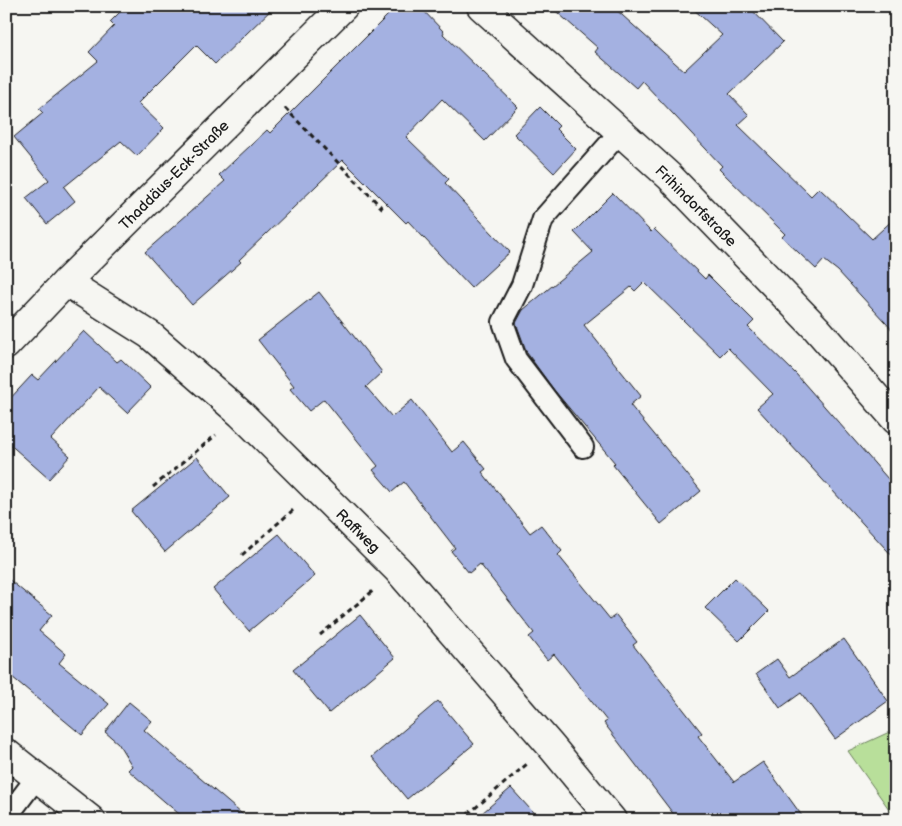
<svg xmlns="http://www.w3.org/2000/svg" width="902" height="826" font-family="'Balsamiq Sans',sans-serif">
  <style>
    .green { fill: #b8df9a; stroke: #6a7e5b }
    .building { fill: #a4b1e1; stroke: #1c1c1c }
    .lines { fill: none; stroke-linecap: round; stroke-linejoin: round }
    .lane-casing { stroke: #1c1c1c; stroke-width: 24 }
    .street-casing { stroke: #1c1c1c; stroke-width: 31 }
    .path { stroke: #1c1c1c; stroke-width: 3; stroke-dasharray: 5 4; stroke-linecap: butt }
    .lane { stroke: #f6f6f2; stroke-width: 20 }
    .street { stroke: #f6f6f2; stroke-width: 28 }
    .labels { text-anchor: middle; stroke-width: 4; stroke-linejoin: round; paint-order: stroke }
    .street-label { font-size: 15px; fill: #1c1c1c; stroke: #f6f6f2 }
  </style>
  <rect width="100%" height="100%" fill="#f6f6f2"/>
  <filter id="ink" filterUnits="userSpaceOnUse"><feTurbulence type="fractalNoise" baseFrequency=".02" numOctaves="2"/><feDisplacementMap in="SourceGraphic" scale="10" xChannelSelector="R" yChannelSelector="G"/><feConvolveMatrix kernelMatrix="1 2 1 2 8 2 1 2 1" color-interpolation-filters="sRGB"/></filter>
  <g filter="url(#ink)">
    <!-- green -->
    <path class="green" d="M896,729V819L848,751Z"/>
    <!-- building -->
    <g class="building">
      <path d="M126,6H275L215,64L196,45L138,103L164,128L137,156L121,141L64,187L75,201L47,224L26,198L49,180L14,137L43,113L39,109L98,61L89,52L114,26L110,22Z"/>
      <path d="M397,6H419L444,32L443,34L518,107L485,141L442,99L406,137L449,179L445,183L510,252L471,288L408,221L406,223L343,160L239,260L241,262L192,305L145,252L225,181L219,175L267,130L270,133Z"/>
      <path d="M550,6H612L684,71L722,35L690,6H748L783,42L729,94L749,115L738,125L811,196L819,188L872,239L896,217V334L838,271L824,260L816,269L782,237L785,234L719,169L722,166L642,81L636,88L595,52L598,48Z"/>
      <path d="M540,107L559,126L556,129L576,149L554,173L514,134Z"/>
      <path d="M613,193L651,232L654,229L705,279L708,275L754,321L748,327L796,374L896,488V560L757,408L773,394L728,348L720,356L644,282L635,291L631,287L584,325L641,396L630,405L701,491L661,524L613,465L615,463L554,390L527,353L516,323L523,310L593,252L574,232Z"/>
      <path d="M319,292L382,372L366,387L392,417L412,400L452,452L464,442L486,469L482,472L530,533L541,525L562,551L558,555L610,619L616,615L637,642L633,645L702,733L698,736L734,782L763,762L805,820H678L604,723L607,721L554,654L547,660L529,637L534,633L480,564L469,573L451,551L455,548L404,482L392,492L373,470L378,466L324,399L309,411L290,389L294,386L258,340Z"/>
      <path d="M84,331L117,362L121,359L151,388L127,413L99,387L51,439L70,456L49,479L6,441V403L32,375L38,380Z"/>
      <path d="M197,457L230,497L165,552L131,511Z"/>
      <path d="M279,534L315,576L249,631L213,589Z"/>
      <path d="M6,577L52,615L39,631L66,654L59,663L109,704L82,735L6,672Z"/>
      <path d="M735,578L769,611L739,641L705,608Z"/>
      <path d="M360,615L395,658L329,713L293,670Z"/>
      <path d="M844,639L888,701L835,739L801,693L780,708L756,674L777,659L790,677Z"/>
      <path d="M438,701L474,744L407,799L372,757Z"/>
      <path d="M129,702L152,721L144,730L249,820H186L128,770L132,766L118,743L105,732Z"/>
      <path d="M511,788L540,820H474Z"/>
    </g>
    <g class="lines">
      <!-- lane casing -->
      <g class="lane-casing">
        <g id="lane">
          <path d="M583,447L516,359L503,322L522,285L543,219L620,132"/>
          <path d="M6,818L37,777"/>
        </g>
      </g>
      <!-- street casing -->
      <g class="street-casing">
        <g id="street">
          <path d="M481,6L669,176L817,329L896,420"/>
          <path d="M66,282L150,335L241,414L398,570L550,745L612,820"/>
          <path d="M6,345L66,282L344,6"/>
          <path d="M6,753L91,820"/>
        </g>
      </g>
      <!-- path -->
      <g class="path">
        <path d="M285,108L384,210"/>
        <path d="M153,487L216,435"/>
        <path d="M242,555L293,510"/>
        <path d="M320,635L374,590"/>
        <path d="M461,820L527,764"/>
      </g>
      <!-- lane -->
      <use href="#lane" class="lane"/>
      <!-- street -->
      <use href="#street" class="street"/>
    </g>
  </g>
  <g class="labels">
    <!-- street labels -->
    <g class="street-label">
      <text transform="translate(174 175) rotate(-45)" y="5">Thaddäus-Eck-Straße</text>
      <text transform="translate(696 206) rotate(45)" y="5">Frihindorfstraße</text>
      <text transform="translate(358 531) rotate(45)" y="5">Raffweg</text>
    </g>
  </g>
  <!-- margin -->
  <rect width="902" height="826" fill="none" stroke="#f6f6f2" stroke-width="25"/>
  <rect x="12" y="12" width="877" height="801" fill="none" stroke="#1c1c1c" stroke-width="2" filter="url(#ink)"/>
</svg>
